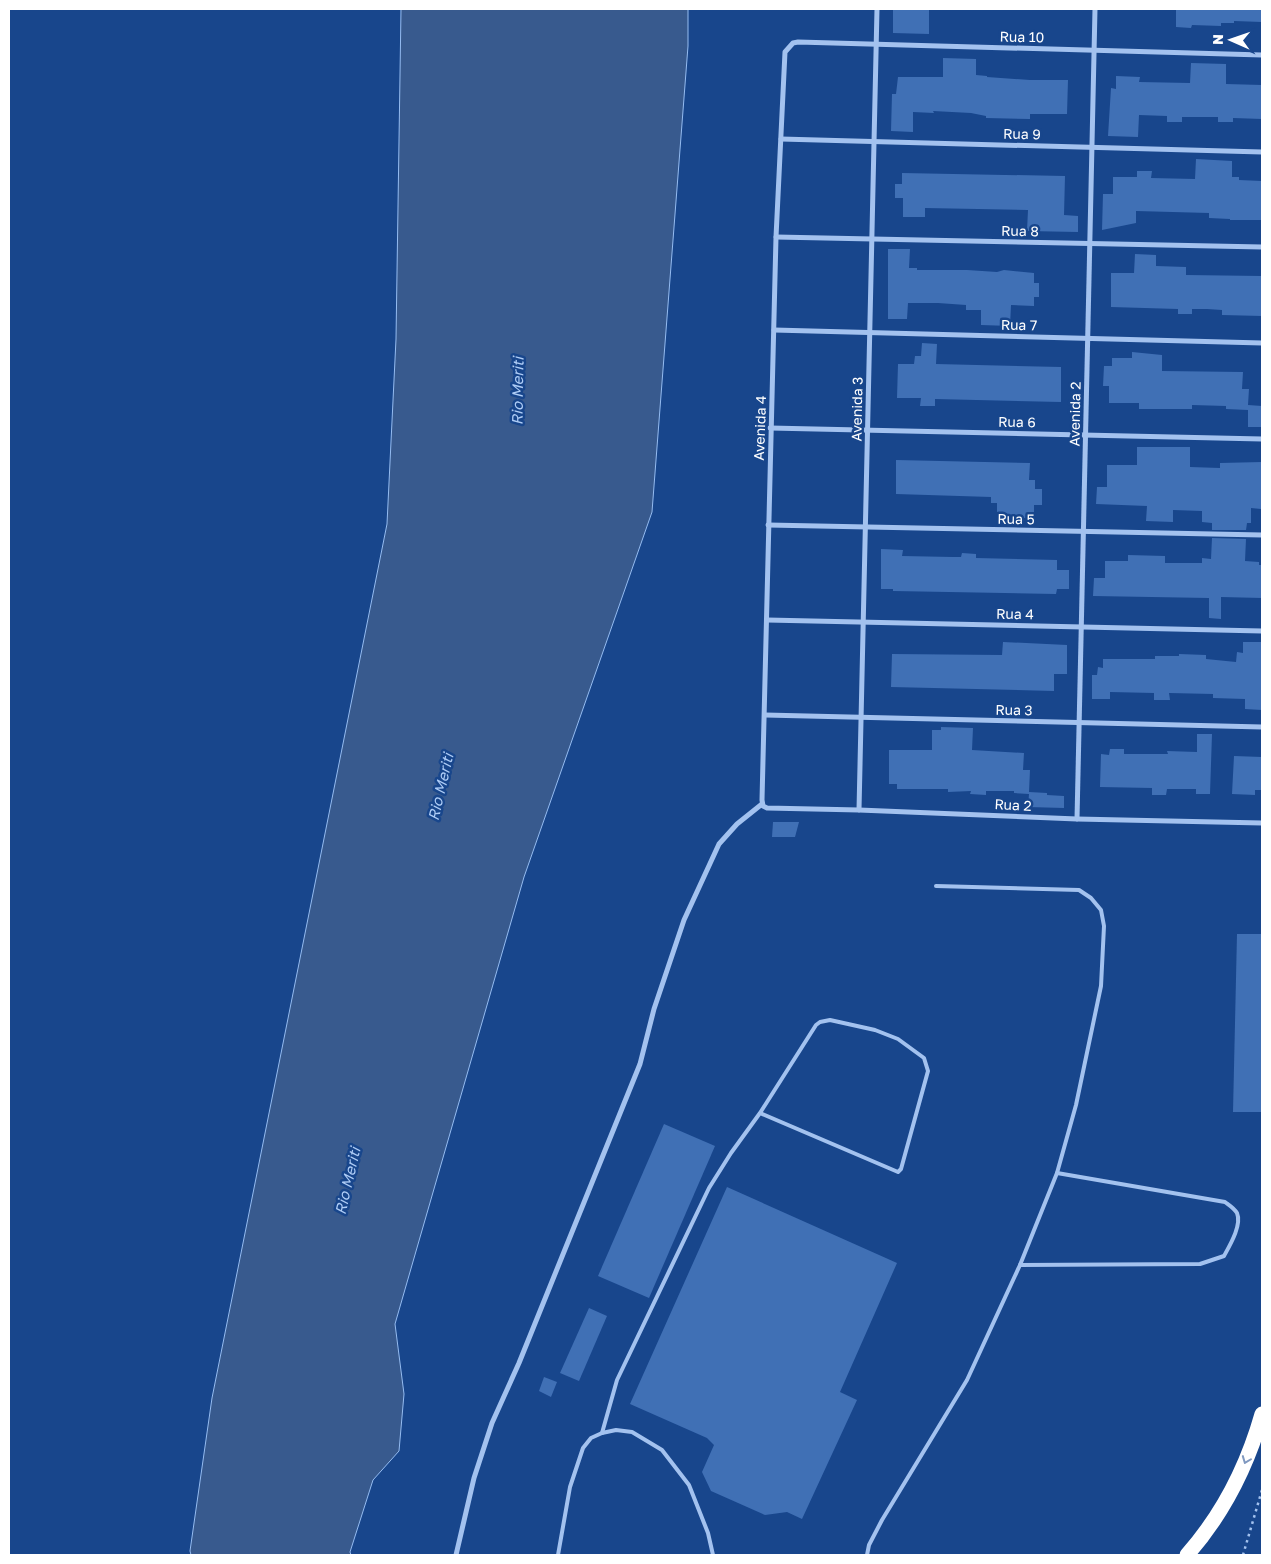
<svg xmlns="http://www.w3.org/2000/svg" width="1271" height="1564" font-family="'Golos Text',sans-serif">
  <style>
    .water { fill: #385a8e; stroke: #95bcf1 }
    .building { fill: #4070b5 }
    .lines { fill: none; stroke-linecap: round; stroke-linejoin: round }
    .path { stroke: #a3c2ef; stroke-width: 2.5; stroke-dasharray: 2.5 4; stroke-linecap: butt }
    .lane { stroke: #a3c2ef; stroke-width: 4 }
    .street { stroke: #a3c2ef; stroke-width: 5 }
    .highway { stroke: #fff; stroke-width: 15 }
    .oneway { stroke: #8099c0 }
    .labels { text-anchor: middle; stroke-width: 5; stroke-linejoin: round; paint-order: stroke }
    .street-label { font-size: 14px; fill: #fff; stroke: #18468c }
    .water-label { font-size: 15px; font-style: italic; fill: #aeccf6; stroke: #18468c }
  </style>
  <rect width="100%" height="100%" fill="#18468c"/>
  <!-- water -->
  <path class="water" d="M401,9H688V46L652,512L524,877L395,1324L404,1394L399,1451L373,1480L350,1552L351,1555H191L190,1551L212,1398L387,524L396,339Z"/>
  <!-- building -->
  <g class="building">
    <path d="M893,9H929V34L893,33Z"/>
    <path d="M1176,9H1262V22L1234,21V23H1221V26L1192,25L1191,28L1176,27Z"/>
    <path d="M943,58L976,59V75L987,76V77L1030,80H1068L1067,114H1030V119L986,118V116L971,113L933,111L934,113L913,112V132L891,131L892,94H896L898,77H943Z"/>
    <path d="M1191,63L1226,64V84L1262,85V119L1233,118V122H1218V117H1182V122H1167V116L1139,115L1138,137L1108,136L1111,88L1116,89V76L1140,77L1139,82L1190,83Z"/>
    <path d="M1196,159L1232,161V177H1239V180L1262,181V220H1230V219L1209,218V213L1136,211V223L1102,230L1103,194H1113V177H1137V171H1152L1151,178L1195,179Z"/>
    <path d="M902,173L1065,176L1064,215L1078,216V232L1027,231L1028,210L925,208V217H903V198H895V184H902Z"/>
    <path d="M888,249H910L909,268H917V270H967L997,272L1004,270L1034,273V283H1039V297H1034V306L1011,305L1010,326L981,325V310H966V305L938,303H908L907,319H888Z"/>
    <path d="M1135,254L1156,255V266L1186,267V275L1262,276V316L1222,315V310L1207,309H1192V314H1178V309L1111,307V273H1134Z"/>
    <path d="M922,343L937,344L936,364L1061,367V402L935,399V406H920L921,398H897L898,364H914L915,356H921Z"/>
    <path d="M1132,352L1162,355V371L1243,372L1242,389H1249L1248,405L1262,406V427H1248V410L1226,409V406L1192,405V409H1139V403H1109V386H1103L1104,366H1112V358H1132Z"/>
    <path d="M1137,447H1190V467L1220,468V463L1262,462L1261,509L1251,508V523H1247L1246,530H1212V523L1202,522V511L1173,510V522L1146,521L1147,506L1096,504L1097,487H1107V465H1137Z"/>
    <path d="M896,460L1030,463L1029,480H1035V489H1042V505H1034V518H997V503H991V497L896,494Z"/>
    <path d="M1212,538L1246,539L1245,561L1259,562V565H1262V598L1221,597V619L1209,618V598L1093,596L1094,578H1105V561H1128V555L1165,556V563H1202V558L1211,559Z"/>
    <path d="M881,549L903,550L902,556L953,557H961L962,553L976,554V558L1057,560V570H1069V589H1057L1056,594L893,591V589H881Z"/>
    <path d="M1003,642L1067,645V674H1054V691L891,687L892,654L1002,655Z"/>
    <path d="M1243,642H1262V710L1245,709V699L1213,698V694L1169,693L1170,700H1154V693L1110,692V699H1092V675H1097L1098,667L1103,668V659H1155V656H1179V654L1206,655V659L1236,662L1237,652L1243,653Z"/>
    <path d="M941,727L973,728L972,750L1024,753L1023,770H1030L1029,792L1047,793V795L1064,796V808L1028,807L1029,794L1014,793V791H986V795L970,794L971,791L948,792V789H897V784H889V750H932V730H941Z"/>
    <path d="M1197,734H1212L1210,794H1196V789H1167L1166,795H1152V788L1100,787L1101,754L1109,755L1110,749H1124V754H1168L1167,751L1197,752Z"/>
    <path d="M1234,756L1262,757V790H1255V795L1232,794Z"/>
    <path d="M773,822H799L795,837H772Z"/>
    <path d="M1237,934H1262V1112H1233Z"/>
    <path d="M664,1124L715,1146L649,1298L598,1276Z"/>
    <path d="M727,1187L897,1263L840,1392L857,1400L802,1519L787,1512L765,1515L711,1491L702,1472L714,1445L707,1438L630,1404Z"/>
    <path d="M589,1308L607,1316L579,1381L560,1373Z"/>
    <path d="M544,1377L557,1382L551,1397L539,1391Z"/>
  </g>
  <g class="lines">
    <!-- path -->
    <path class="path" d="M1243,1555L1262,1490"/>
    <!-- lane -->
    <g class="lane">
      <path d="M1020,1265L1200,1264L1224,1256C1230,1245 1242,1225 1237,1213C1234,1208 1229,1205 1225,1202L1057,1173"/>
      <path d="M602,1433L617,1380L709,1188L731,1153L760,1113L816,1025L820,1022L830,1020L875,1030L898,1039L924,1058L928,1071L901,1169L898,1172L760,1113"/>
      <path d="M558,1555L570,1487L583,1448L591,1438L602,1433L616,1430L632,1432L662,1450L689,1485L708,1533L713,1555"/>
      <path d="M867,1555L869,1545L882,1520L967,1380L1020,1265L1057,1173L1076,1105L1101,986L1104,926L1101,910L1091,898L1079,890L936,886"/>
    </g>
    <!-- street -->
    <g class="street">
      <path d="M1262,55L798,42L793,43L785,52L776,237L762,800L763,806L767,808L859,810L1077,819L1262,823"/>
      <path d="M781,139L1262,152"/>
      <path d="M776,237L1262,247"/>
      <path d="M774,330L1262,343"/>
      <path d="M770,428L1262,439"/>
      <path d="M768,525L1262,535"/>
      <path d="M767,620L1262,631"/>
      <path d="M765,715L1262,727"/>
      <path d="M859,810L877,9"/>
      <path d="M1077,819L1095,9"/>
      <path d="M456,1555L474,1478L492,1423L519,1363L640,1064L654,1009L684,920L719,844L737,824L762,804"/>
    </g>
    <!-- highway -->
    <path class="highway" d="M1187,1555C1223,1514 1247,1467 1262,1414"/>
  </g>
  <!-- one-way arrows -->
  <defs><path id="oneway-chevron" d="M-2-3.5L2.5 0L-2 3.5" fill="none" stroke-width="1.6" stroke-linecap="round" stroke-linejoin="round" transform="scale(1.25)"/></defs>
  <use class="oneway" href="#oneway-chevron" transform="translate(1246 1460) rotate(111)"/>
  <g class="labels">
    <!-- street labels -->
    <g class="street-label">
      <text transform="translate(1022 37) rotate(1)" y="5">Rua 10</text>
      <text transform="translate(1022 134) rotate(1)" y="5">Rua 9</text>
      <text transform="translate(1020 231) rotate(1)" y="5">Rua 8</text>
      <text transform="translate(1019 325) rotate(1)" y="5">Rua 7</text>
      <text transform="translate(857 409) rotate(-89)" y="5">Avenida 3</text>
      <text transform="translate(1075 414) rotate(-89)" y="5">Avenida 2</text>
      <text transform="translate(1017 422) rotate(1)" y="5">Rua 6</text>
      <text transform="translate(760 428) rotate(-88)" y="5">Avenida 4</text>
      <text transform="translate(1016 519) rotate(1)" y="5">Rua 5</text>
      <text transform="translate(1015 614) rotate(1)" y="5">Rua 4</text>
      <text transform="translate(1014 710) rotate(1)" y="5">Rua 3</text>
      <text transform="translate(1013 805) rotate(3)" y="5">Rua 2</text>
    </g>
    <!-- water labels -->
    <g class="water-label">
      <text transform="translate(518 391) rotate(-89)" y="5">Rio Meriti</text>
      <text transform="translate(441 787) rotate(-77)" y="5">Rio Meriti</text>
      <text transform="translate(348 1181) rotate(-77)" y="5">Rio Meriti</text>
    </g>
  </g>
  <!-- border -->
  <rect width="1271" height="1564" fill="none" stroke="#ffffff" stroke-width="20"/>
  <!-- north arrow -->
  <g transform="translate(1231 40) rotate(272)" stroke="#18468c" stroke-width="4" paint-order="stroke">
  <path d="M0-4L9 19L0 12L-9 19Z" fill="#ffffff"/>
  <text y="-8" font-size="14" font-weight="bold" text-anchor="middle" fill="#ffffff">N</text>
  </g>
</svg>
